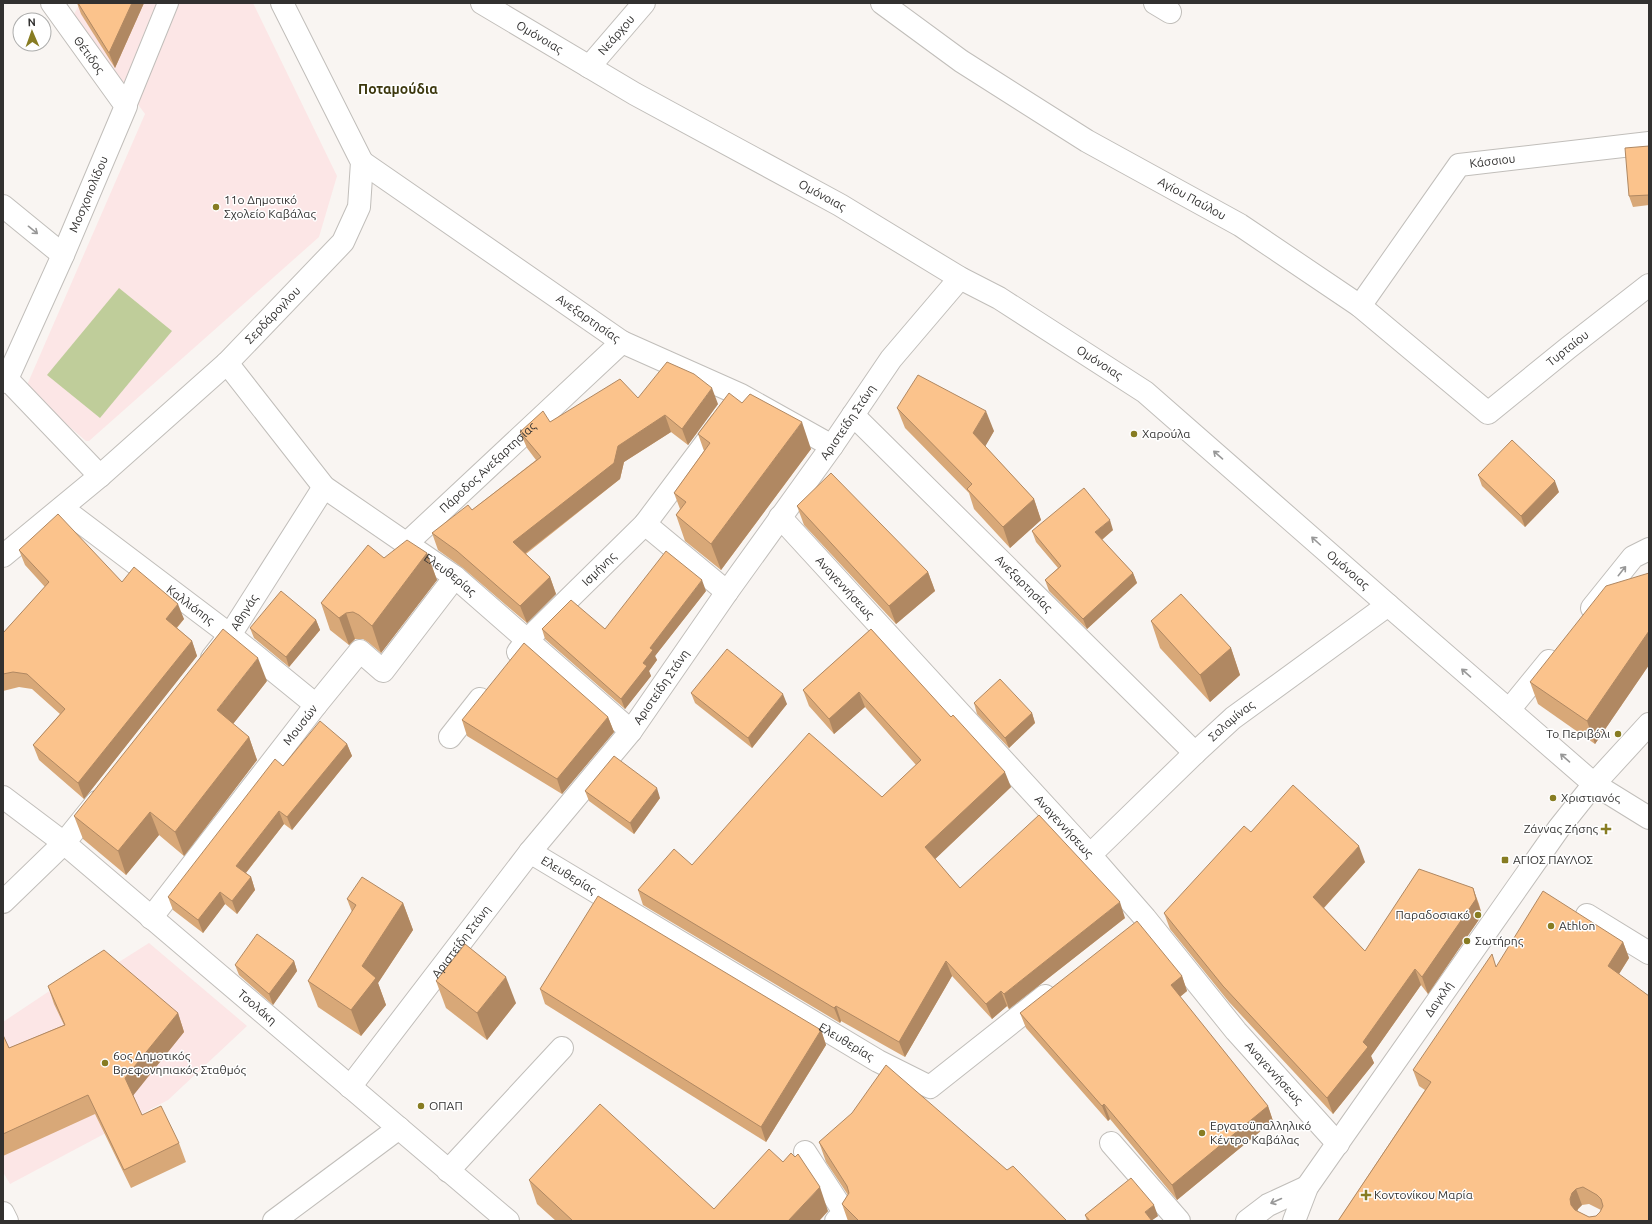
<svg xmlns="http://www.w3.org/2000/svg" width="1652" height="1224" font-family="Ubuntu,sans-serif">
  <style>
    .education { fill: #fce6e6 }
    .garden { fill: #bfcd9a }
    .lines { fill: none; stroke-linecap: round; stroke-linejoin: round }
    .pedestrian-casing { stroke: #c1beba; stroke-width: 22 }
    .minor-casing { stroke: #c1beba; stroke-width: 24 }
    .tertiary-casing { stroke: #c1beba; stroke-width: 24 }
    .pedestrian { stroke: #fff; stroke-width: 20 }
    .minor { stroke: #fff; stroke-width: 22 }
    .tertiary { stroke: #fff; stroke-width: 22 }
    .wall { fill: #d8a878; fill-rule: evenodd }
    .shaded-wall { fill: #b08862 }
    .building { fill: #fbc38c; stroke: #b08862; fill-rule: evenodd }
    .oneway { stroke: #989898 }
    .poi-dot { fill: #877c22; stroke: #fff; stroke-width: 1.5 }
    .labels { text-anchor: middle; stroke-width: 3; stroke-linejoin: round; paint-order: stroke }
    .street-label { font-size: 12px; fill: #323130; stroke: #fff }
    .poi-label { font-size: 12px; fill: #323130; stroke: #fff; text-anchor: start }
    .quarter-label { font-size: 14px; font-weight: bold; fill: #3c370d; stroke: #fff }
  </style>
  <rect width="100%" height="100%" fill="#f9f5f2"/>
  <!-- education -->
  <g class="education">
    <path d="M80,3H253L337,176L319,237L89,441H86L28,391L27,385L145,114L73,16Z"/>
    <path d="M149,943L247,1026L168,1100L10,1184L3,1172V1022L51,990L59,1000Z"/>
  </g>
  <!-- garden -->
  <path class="garden" d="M119,288L172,331L100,418L47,375Z"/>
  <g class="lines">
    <!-- pedestrian casing -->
    <g class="pedestrian-casing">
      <path id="pedestrian" d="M126,106L168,3"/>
    </g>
    <!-- minor casing -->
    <g class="minor-casing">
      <g id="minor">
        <path id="s1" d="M882,3L961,61L1087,141L1240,225L1360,306L1488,413L1568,348L1649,285"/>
        <path d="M1155,3L1170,12"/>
        <path id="s2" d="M589,67L644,3"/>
        <path id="s3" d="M362,162L622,342L741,395L832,446"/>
        <path d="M3,206L63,255"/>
        <path id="s4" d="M1360,306L1459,165L1649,143"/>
        <path id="s5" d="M227,363L324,487L455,577L631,731"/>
        <path d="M7,379L100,476"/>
        <path id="s6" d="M3,382L7,379L63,255L126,106L52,3"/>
        <path id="s7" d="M853,415L1195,753"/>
        <path id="s8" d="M62,508L230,635L316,705"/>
        <path id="s9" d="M780,517L1090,855L1145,918L1236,1031L1338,1144"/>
        <path d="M645,524L727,592"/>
        <path id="s10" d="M406,544L622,342"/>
        <path d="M1592,608L1633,557L1649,549"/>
        <path id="s11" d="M518,652L527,640L645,524L720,424"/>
        <path id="s12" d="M212,658L230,635L324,487"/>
        <path d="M1509,710L1549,661"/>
        <path d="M450,737L480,699"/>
        <path d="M1594,784L1649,724"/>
        <path id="s13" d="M530,852L878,1061L930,1087L1045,996"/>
        <path id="s14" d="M1090,855L1195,753L1233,718L1388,605"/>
        <path d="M3,902L64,843L97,802"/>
        <path d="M1587,915L1649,953"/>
        <path id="s15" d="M151,918L316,705L360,651L383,671L455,577"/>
        <path id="s16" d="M350,1087L530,852L631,731L727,592L832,446L891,359L960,278"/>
        <path d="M1111,1143L1179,1221"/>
        <path d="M805,1152L844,1212L836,1221"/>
        <path d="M448,1171L562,1048"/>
        <path d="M3,1213L7,1221"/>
      </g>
    </g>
    <!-- tertiary casing -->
    <g class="tertiary-casing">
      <g id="tertiary">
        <path id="s17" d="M482,3L635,94L840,205L960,278L999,298L1145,392L1388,605L1594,784L1649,818"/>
        <path id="s18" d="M3,556L100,476L227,363L343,242L359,207L362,162L282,3"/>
        <path id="s19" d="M3,797L64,843L508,1221"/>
        <path d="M274,1221L399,1128"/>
        <path d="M1247,1221L1268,1205L1307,1187"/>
        <path id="s20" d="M1294,1221L1307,1187L1559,828L1594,784"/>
      </g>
    </g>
    <!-- pedestrian -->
    <use href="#pedestrian" class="pedestrian"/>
    <!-- minor -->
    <use href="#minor" class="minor"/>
    <!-- tertiary -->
    <use href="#tertiary" class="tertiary"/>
  </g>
  <!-- wall -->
  <g class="wall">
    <path d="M77,3H144L115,68L81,14Z"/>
    <path d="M1649,146V205L1633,207L1629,196Z"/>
    <path d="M638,398L718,404L688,445L671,432L624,462L620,479L526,554L550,577L556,594L527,623L463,568L438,550L432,533L472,510L536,460L527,448L520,432L550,422Z"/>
    <path d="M742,403L811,449L721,570L685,541L676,515L680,509L674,493L704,451L698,434Z"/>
    <path d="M897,408L994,431L985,446L1034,499L1041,520L1010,548L974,509L969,493L905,428Z"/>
    <path d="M1478,475L1559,492L1525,527L1482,486Z"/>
    <path d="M797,506L928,572L935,591L896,624L804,525Z"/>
    <path d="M1113,530L1102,540L1133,573L1137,583L1087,629L1049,591L1045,580L1058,568L1036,542L1032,531Z"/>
    <path d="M19,550L122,582L184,619L177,628L192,641L197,656L84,799L39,760L33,745L60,714L32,689L19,687L3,691V633L45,587L25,565Z"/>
    <path d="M427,553L437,580L381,653L368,642L363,639H355L349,645L330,630L321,603L384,558Z"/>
    <path d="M1649,573V665L1595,744L1538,704L1530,682Z"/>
    <path d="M706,591L655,656L657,660L649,671L651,676L625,709L545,639L542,629H605Z"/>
    <path d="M316,620L320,630L289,667L254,638L250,628Z"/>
    <path d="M1151,621L1231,648L1240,675L1210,702L1160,648Z"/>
    <path d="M871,629L1011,787L935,859L960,888L1125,918L1009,1009L1007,1006L992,1019L952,976L905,1057L841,1021L840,1023L643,905L638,890L692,865L882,797L916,765L865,707L834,734L809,706L803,690Z"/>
    <path d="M267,681L233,724L249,737L257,760L184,856L159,835L126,875L83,839L74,816Z"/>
    <path d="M691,693L787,704L752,748L695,703Z"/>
    <path d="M974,703L1032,713L1035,723L1009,748L977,714Z"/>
    <path d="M608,717L614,732L562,794L467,736L462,720Z"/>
    <path d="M347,744L352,756L292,830L284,824L246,873L251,877L255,890L237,914L225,904L203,933L173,910L168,897L283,766Z"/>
    <path d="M585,791L660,798L634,834L589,801Z"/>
    <path d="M1251,832L1365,862L1324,908L1365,951L1473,888L1479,904L1482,915L1428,994L1421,985L1371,1056L1374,1063L1333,1114L1229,1002L1170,929L1164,913Z"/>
    <path d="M347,899L403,903L413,930L378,983L386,1005L361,1036L318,1007L308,981L352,912Z"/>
    <path d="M1623,942L1629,958L1619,974L1649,1221H1338L1425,1090L1419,1086L1413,1070L1497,966ZM1589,1204L1601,1210L1600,1212L1596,1216L1589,1217L1577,1211L1578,1209L1582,1205Z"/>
    <path d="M294,961L297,971L273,1005L239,975L235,965Z"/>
    <path d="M1182,976L1187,991L1180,997L1268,1106L1273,1121L1177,1200L1110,1119L1108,1121L1026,1028L1020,1013Z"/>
    <path d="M436,981L516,1003L487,1040L446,1008Z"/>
    <path d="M48,986L178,1013L184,1032L133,1095L142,1115L179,1143L186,1162L131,1188L95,1114L3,1156V1035L9,1048L64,1025L54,1004Z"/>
    <path d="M540,989L821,1030L826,1045L766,1142L545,1004Z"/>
    <path d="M819,1142L1007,1170L1067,1221H848L842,1204L848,1195L826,1162Z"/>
    <path d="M529,1180L714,1209L828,1211L819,1221H556L537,1204Z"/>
    <path d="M1085,1215L1158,1216L1152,1220V1221H1087Z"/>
  </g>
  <!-- shaded-wall -->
  <g class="shaded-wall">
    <path d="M132,3H144L115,68L109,53Z"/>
    <path d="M712,388L718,404L688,445L682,429Z"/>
    <path d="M986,411L994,431L981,454L973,433Z"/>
    <path d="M665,415L671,432L624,462L620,479L519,558L513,542L618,446Z"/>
    <path d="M802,422L811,449L721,570L711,544Z"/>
    <path d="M1555,481L1559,492L1525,527L1521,516Z"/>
    <path d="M1034,499L1041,520L1010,548L1003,527Z"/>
    <path d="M1110,520L1113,530L1099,542L1095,532Z"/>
    <path d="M427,553L437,580L381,653L372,626Z"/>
    <path d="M928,572L935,591L896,624L889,606Z"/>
    <path d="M1133,573L1137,583L1087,629L1083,619Z"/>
    <path d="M550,577L556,594L527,623L520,606Z"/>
    <path d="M702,580L706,591L655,656L657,660L649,671L651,676L625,709L621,699L643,663L650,648Z"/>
    <path d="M178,604L184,619L171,634L166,619Z"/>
    <path d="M346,613L355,639L349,645L339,618Z"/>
    <path d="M316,620L320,630L289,667L286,657Z"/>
    <path d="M1649,631V665L1595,744L1587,721Z"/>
    <path d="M192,641L197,656L84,799L78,783Z"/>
    <path d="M1231,648L1240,675L1210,702L1200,675Z"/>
    <path d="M258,658L267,681L225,734L217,710Z"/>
    <path d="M859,692L865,707L834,734L829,719Z"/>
    <path d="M783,694L787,704L752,748L748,738Z"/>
    <path d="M1032,713L1035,723L1009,748L1005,738Z"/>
    <path d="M608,717L614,732L562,794L557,779Z"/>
    <path d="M249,737L257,760L184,856L175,832Z"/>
    <path d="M347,744L352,756L292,830L287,817Z"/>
    <path d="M1005,772L1011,787L931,863L925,847Z"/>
    <path d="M657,788L660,798L634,834L630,823Z"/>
    <path d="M279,811L284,824L241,879L236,866Z"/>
    <path d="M150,812L159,835L126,875L118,851Z"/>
    <path d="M1359,846L1365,862L1319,913L1313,897Z"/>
    <path d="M251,877L255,890L237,914L232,901Z"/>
    <path d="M1473,888L1482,915L1428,994L1422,977Z"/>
    <path d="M220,892L225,904L203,933L198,920Z"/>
    <path d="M1120,902L1125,918L1009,1009L1004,994Z"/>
    <path d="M403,903L413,930L378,983L386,1005L361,1036L351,1010L362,966Z"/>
    <path d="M1623,942L1629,958L1614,982L1608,966Z"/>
    <path d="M294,961L297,971L273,1005L269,994Z"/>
    <path d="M946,961L952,976L905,1057L899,1042Z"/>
    <path d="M1415,969L1421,985L1371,1056L1374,1063L1333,1114L1327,1098L1363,1042Z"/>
    <path d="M1182,976L1187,991L1176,1000L1171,985Z"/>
    <path d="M506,977L516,1003L487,1040L477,1013Z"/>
    <path d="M1001,991L1007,1006L992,1019L986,1004Z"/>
    <path d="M836,1006L841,1021L840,1023L834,1008Z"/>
    <path d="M178,1013L184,1032L132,1097L125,1078Z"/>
    <path d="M821,1030L826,1045L766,1142L761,1127Z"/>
    <path d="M1104,1104L1110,1119L1108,1121L1102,1106Z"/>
    <path d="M1268,1106L1273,1121L1177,1200L1172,1185Z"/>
    <path d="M820,1187L828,1211L819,1221H788Z"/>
    <path d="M1576,1189L1582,1205L1578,1209L1576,1215L1571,1205L1570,1199L1572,1193Z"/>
    <path d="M1154,1205L1158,1216L1151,1221L1145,1212Z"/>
  </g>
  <!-- building -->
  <g class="building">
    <path d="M78,3H132L109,53Z"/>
    <path d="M1649,146V195L1629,196L1625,148Z"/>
    <path d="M667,362L694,374L712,388L682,429L665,415L618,446L614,463L513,542L550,577L520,606L457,551L432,533L468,505L472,510L541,457L520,432L543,411L550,422L620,379L638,398Z"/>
    <path d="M918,375L986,411L973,433L1034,499L1003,527L967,489L972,484L897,408Z"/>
    <path d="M729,393L742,403L750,394L802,422L711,544L676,515L686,502L674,493L710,443L698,434Z"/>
    <path d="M1512,440L1555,481L1521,516L1478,475Z"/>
    <path d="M831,473L928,572L889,606L797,506Z"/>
    <path d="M1084,488L1110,520L1095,532L1133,573L1083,619L1045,580L1061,566L1032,531Z"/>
    <path d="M58,514L122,582L134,567L178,604L166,619L192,641L78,783L33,745L65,709L27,674L13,672L3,674V633L49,582L19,550Z"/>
    <path d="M407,540L427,553L372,626L359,615L353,612L346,613L339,618L321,603L368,545L384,558Z"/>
    <path d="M666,551L702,580L650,648L653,650L643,663L647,666L621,699L542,629L571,600L605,629Z"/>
    <path d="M1649,573V631L1587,721L1530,682L1606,586Z"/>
    <path d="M281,591L316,620L286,657L250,628Z"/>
    <path d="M1181,594L1231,648L1200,675L1151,621Z"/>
    <path d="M223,629L258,658L217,710L249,737L175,832L150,812L118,851L74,816Z"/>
    <path d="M871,629L951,717L953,715L1005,772L925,847L960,888L1039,815L1120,902L1004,994L1001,991L986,1004L946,961L899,1042L836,1006L834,1008L638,890L674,849L692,865L809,733L882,797L921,760L859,692L829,719L803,690Z"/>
    <path d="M524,643L608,717L557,779L462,720Z"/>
    <path d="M727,649L783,694L748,738L691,693Z"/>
    <path d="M1000,679L1032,713L1005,738L974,703Z"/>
    <path d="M320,721L347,744L287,817L279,811L236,866L251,877L232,901L220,892L198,920L168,897L275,759L283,766Z"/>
    <path d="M614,756L657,788L630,823L585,791Z"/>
    <path d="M1293,785L1359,846L1313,897L1365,951L1419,869L1473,888L1476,899L1422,977L1415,969L1363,1042L1368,1047L1327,1098L1223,986L1164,913L1244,826L1251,832Z"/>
    <path d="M362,877L403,903L362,966L376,978L351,1010L308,981L356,905L347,899Z"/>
    <path d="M1543,891L1623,942L1608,966L1649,996V1221H1338L1431,1082L1413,1070L1492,954L1496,967ZM1583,1187L1597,1195L1601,1199L1603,1206L1600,1212L1596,1216L1589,1217L1575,1210L1571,1205L1570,1199L1572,1193L1576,1189Z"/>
    <path d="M598,896L821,1030L761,1127L540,989Z"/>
    <path d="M1137,921L1182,976L1171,985L1268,1106L1172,1185L1104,1104L1102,1106L1020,1013Z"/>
    <path d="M257,934L294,961L269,994L235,965Z"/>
    <path d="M465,944L506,977L477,1013L436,981Z"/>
    <path d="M104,950L178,1013L125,1078L142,1115L161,1106L179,1143L124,1170L88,1095L3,1134V1035L9,1048L65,1025L48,986Z"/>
    <path d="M886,1065L1007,1170L1013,1166L1066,1220V1221H859L842,1204L849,1193L847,1186L819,1142L852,1113Z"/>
    <path d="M600,1104L714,1209L769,1149L783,1162L791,1153L795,1157L798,1154L820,1187L788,1221H573L529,1180Z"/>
    <path d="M1131,1178L1154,1205L1145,1212L1152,1221H1090L1085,1215Z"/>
  </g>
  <!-- one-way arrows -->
  <defs><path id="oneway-shaft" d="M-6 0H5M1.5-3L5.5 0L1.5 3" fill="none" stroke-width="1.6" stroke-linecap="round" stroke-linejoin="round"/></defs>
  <g class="oneway">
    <use href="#oneway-shaft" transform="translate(33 230) rotate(39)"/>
    <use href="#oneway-shaft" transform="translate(1218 455) rotate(-139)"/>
    <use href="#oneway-shaft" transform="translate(1316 541) rotate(-138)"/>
    <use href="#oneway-shaft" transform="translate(1622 571) rotate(-51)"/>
    <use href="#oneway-shaft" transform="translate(1466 673) rotate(-139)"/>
    <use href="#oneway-shaft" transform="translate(1565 758) rotate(-139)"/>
    <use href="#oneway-shaft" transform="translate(1276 1201) rotate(156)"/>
  </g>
  <!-- markers -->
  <g class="poi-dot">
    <circle cx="216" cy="207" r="4"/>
    <circle cx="1134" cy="434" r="4"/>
    <circle cx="1618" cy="734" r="4"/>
    <circle cx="1553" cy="798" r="4"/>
    <path d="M1604 823h4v4h4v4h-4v4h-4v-4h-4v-4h4z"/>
    <rect x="1501" y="856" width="8" height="8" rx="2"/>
    <circle cx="1478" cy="915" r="4"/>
    <circle cx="1551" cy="926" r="4"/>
    <circle cx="1467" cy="941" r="4"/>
    <circle cx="105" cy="1063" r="4"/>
    <circle cx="421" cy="1106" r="4"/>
    <circle cx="1202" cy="1133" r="4"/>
    <path d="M1364 1189h4v4h4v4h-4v4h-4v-4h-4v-4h4z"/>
  </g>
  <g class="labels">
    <!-- street labels -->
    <g class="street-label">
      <text dy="4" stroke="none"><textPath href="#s2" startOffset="42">Νεάρχου</textPath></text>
      <text dy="4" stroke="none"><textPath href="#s17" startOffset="67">Ομόνοιας</textPath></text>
      <text transform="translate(89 55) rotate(54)" y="4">Θέτιδος</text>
      <text dy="4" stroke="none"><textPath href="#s4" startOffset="206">Κάσσιου</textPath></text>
      <text dy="4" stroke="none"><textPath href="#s6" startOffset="207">Μοσχοπολίδου</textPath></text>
      <text dy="4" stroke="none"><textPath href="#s17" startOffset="391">Ομόνοιας</textPath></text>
      <text dy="4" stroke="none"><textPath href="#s1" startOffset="367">Αγίου Παύλου</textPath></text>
      <text dy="4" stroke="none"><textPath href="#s18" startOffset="362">Σερδάρογλου</textPath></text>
      <text dy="4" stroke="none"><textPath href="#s3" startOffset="275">Ανεξαρτησίας</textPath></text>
      <text dy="4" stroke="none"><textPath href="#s1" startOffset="836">Τυρταίου</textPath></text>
      <text dy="4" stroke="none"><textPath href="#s17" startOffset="715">Ομόνοιας</textPath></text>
      <text dy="4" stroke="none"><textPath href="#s16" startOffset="831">Αριστείδη Στάνη</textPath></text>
      <text dy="4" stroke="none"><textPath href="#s10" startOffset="112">Πάροδος Ανεξαρτησίας</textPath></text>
      <text dy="4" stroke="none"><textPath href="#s11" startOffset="116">Ισμήνης</textPath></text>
      <text dy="4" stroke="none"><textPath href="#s17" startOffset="1039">Ομόνοιας</textPath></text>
      <text dy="4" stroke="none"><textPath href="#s5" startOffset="311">Ελευθερίας</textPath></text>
      <text dy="4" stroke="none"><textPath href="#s7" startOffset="240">Ανεξαρτησίας</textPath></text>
      <text dy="4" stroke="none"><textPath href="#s9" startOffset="96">Αναγεννήσεως</textPath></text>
      <text dy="4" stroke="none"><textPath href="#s8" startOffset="161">Καλλιόπης</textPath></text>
      <text dy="4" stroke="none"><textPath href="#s12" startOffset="56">Αθηνάς</textPath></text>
      <text dy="4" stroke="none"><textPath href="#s16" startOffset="507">Αριστείδη Στάνη</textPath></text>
      <text dy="4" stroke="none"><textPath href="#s14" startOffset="195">Σαλαμίνας</textPath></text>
      <text dy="4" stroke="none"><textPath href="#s15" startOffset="244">Μουσών</textPath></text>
      <text dy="4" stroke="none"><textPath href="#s9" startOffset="420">Αναγεννήσεως</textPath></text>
      <text dy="4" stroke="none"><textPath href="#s13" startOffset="45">Ελευθερίας</textPath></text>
      <text dy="4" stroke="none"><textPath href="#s16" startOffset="183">Αριστείδη Στάνη</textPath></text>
      <text dy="4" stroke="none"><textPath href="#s20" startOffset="266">Δαγκλή</textPath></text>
      <text dy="4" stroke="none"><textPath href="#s19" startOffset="330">Τσολάκη</textPath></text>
      <text dy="4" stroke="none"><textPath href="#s13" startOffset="369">Ελευθερίας</textPath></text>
      <text dy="4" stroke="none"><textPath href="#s9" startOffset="744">Αναγεννήσεως</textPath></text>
    </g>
    <!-- poi labels -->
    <g class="poi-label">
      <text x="224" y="204">11ο Δημοτικό<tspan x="224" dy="14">Σχολείο Καβάλας</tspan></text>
      <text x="1142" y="438">Χαρούλα</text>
      <text x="1610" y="738" text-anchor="end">Το Περιβόλι</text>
      <text x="1561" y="802">Χριστιανός</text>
      <text x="1598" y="833" text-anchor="end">Ζάννας Ζήσης</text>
      <text x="1513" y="864">ΑΓΙΟΣ ΠΑΥΛΟΣ</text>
      <text x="1470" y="919" text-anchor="end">Παραδοσιακό</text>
      <text x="1559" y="930">Athlon</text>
      <text x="1475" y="945">Σωτήρης</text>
      <text x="113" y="1060">6ος Δημοτικός<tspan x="113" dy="14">Βρεφονηπιακός Σταθμός</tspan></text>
      <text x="429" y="1110">ΟΠΑΠ</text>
      <text x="1210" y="1130">Εργατοϋπαλληλικό<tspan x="1210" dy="14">Κέντρο Καβάλας</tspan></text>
      <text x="1374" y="1199">Κοντονίκου Μαρία</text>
    </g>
    <!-- quarter labels -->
    <g class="quarter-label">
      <text x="398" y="94">Ποταμούδια</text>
    </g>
  </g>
  <!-- border -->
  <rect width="1652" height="1224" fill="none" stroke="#323130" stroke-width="8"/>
  <!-- north arrow -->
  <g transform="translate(32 32) rotate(358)"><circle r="19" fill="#ffffff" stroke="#adadac"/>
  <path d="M0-3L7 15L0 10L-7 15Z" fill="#877c22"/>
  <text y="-6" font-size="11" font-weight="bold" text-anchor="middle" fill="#323130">N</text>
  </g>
</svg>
